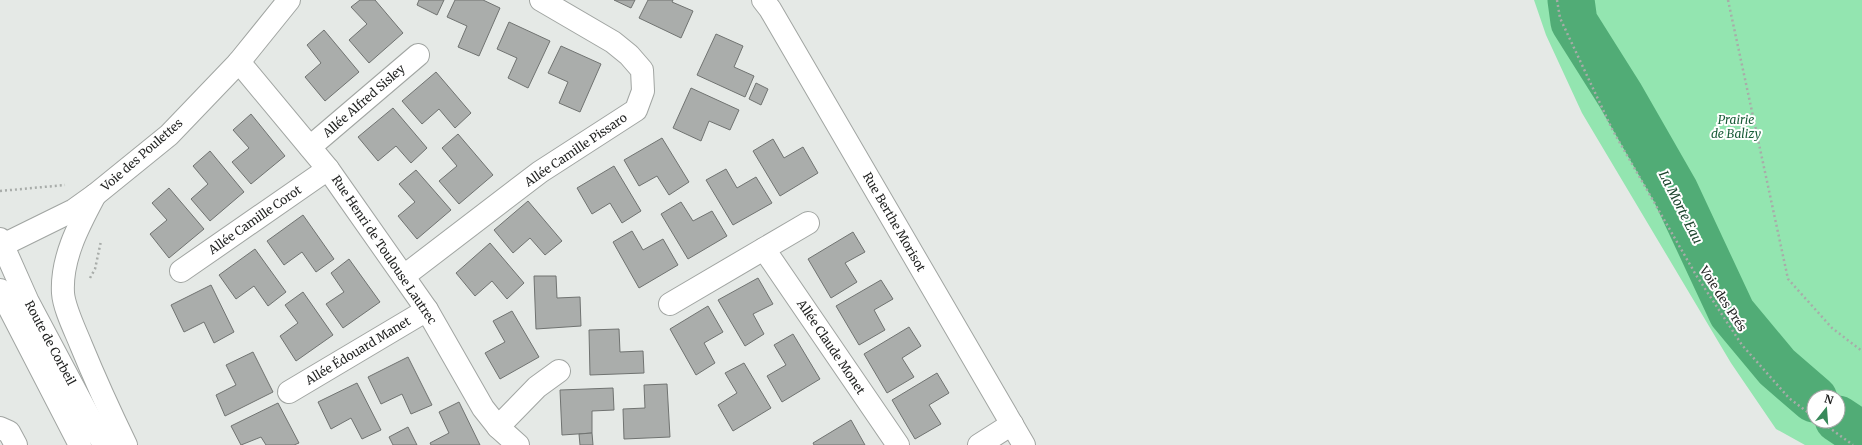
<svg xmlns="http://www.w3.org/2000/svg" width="1862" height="445" font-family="Merriweather,serif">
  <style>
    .green { fill: #93e5b0; fill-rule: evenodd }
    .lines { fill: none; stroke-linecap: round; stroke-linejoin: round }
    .river { stroke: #51ac76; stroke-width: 47 }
    .building { fill: #aaadab; stroke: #707371 }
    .street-casing { stroke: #a1a5a2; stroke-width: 24 }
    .secondary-casing { stroke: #a1a5a2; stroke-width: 24 }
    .path { stroke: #a8aca9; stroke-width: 2.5; stroke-dasharray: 2 3; stroke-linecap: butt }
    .street { stroke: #fff; stroke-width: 22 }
    .secondary { stroke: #fff; stroke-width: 22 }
    .labels { text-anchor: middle; stroke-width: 4; stroke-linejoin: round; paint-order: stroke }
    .street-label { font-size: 12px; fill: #1f201f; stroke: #fff }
    .park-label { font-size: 12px; font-style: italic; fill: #195c38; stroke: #fff }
    .water-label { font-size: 13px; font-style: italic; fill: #1c432c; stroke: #fff }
  </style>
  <rect width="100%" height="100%" fill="#e5e9e6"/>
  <!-- green -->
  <path class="green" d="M1534,0H1862V445H1805L1776,429L1731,363L1582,113L1546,35ZM1814,397H1838V421H1814Z"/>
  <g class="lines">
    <!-- river -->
    <g class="river">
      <path d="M1571,0L1574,22L1620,95L1675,191L1732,313L1777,367L1814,399"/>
      <path d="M1838,419L1862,435"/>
    </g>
  </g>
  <!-- building -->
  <g class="building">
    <path d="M360,0H375L403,33L369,63L349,40L367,24L351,7Z"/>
    <path d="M419,0H444L437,15L417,5Z"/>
    <path d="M455,0H483L500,8L479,56L458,47L467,26L447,17Z"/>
    <path d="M614,0H635L631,8Z"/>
    <path d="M648,0H673L672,2L693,11L681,38L639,18Z"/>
    <path d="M509,22L550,41L528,88L508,78L517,58L497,49Z"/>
    <path d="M324,30L359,72L325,101L305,77L321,63L307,45Z"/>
    <path d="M716,34L743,46L734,67L754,76L745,97L697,75Z"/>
    <path d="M561,46L601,64L580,112L559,103L568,82L548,73Z"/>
    <path d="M436,72L471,113L455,128L439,109L422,124L402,101Z"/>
    <path d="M756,83L768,89L761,105L749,99Z"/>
    <path d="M691,88L739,110L730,130L709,121L701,141L673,128Z"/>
    <path d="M393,108L427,148L411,163L396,146L378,161L358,137Z"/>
    <path d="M251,114L285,156L251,184L232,162L249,148L233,130Z"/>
    <path d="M458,134L493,175L459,204L439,181L457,166L442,148Z"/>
    <path d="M662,138L689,182L669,195L657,176L639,186L624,160Z"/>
    <path d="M773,139L784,158L803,147L818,173L780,196L753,151Z"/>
    <path d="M210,151L244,192L210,221L191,199L208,184L193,166Z"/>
    <path d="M614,166L641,211L622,223L610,203L592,214L577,188Z"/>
    <path d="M726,169L737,188L756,177L772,203L733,225L706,180Z"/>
    <path d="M416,170L451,210L417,239L398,216L415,202L399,184Z"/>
    <path d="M169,188L204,229L169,258L150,234L167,220L152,203Z"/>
    <path d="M528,201L562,241L545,255L530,238L513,253L494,230Z"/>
    <path d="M681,202L693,221L712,211L727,236L688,259L661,214Z"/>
    <path d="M303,215L334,259L316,272L302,252L284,265L267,241Z"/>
    <path d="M632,231L643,250L663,239L678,265L639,288L613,242Z"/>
    <path d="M853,232L865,252L845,263L857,282L831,298L808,259Z"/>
    <path d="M490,243L524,283L507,299L492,281L475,296L456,273Z"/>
    <path d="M255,249L286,292L268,306L254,286L236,299L219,275Z"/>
    <path d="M349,259L380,302L343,328L326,304L344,292L331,273Z"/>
    <path d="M534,276H556L557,298L580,297L581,326L536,329Z"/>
    <path d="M758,278L773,304L753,314L764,334L745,346L718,300Z"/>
    <path d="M881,280L893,299L874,310L885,330L859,345L836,306Z"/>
    <path d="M211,285L234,332L214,343L204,322L184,332L171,305Z"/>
    <path d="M303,292L333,335L296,361L280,336L298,323L285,305Z"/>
    <path d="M708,306L723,332L704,343L715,363L696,375L670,329Z"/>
    <path d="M512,311L539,357L500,379L485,353L505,342L493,321Z"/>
    <path d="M909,327L921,346L902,358L914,377L887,393L864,354Z"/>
    <path d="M619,329L620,352L643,351L644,373L590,375L589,330Z"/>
    <path d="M793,334L820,379L782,402L767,376L786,365L774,345Z"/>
    <path d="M253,352L273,392L225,416L216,395L236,385L226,365Z"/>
    <path d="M408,357L432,405L411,414L402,394L381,404L368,377Z"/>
    <path d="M744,363L771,408L733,431L718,405L737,393L725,373Z"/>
    <path d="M937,373L949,393L929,405L941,424L915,439L892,400Z"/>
    <path d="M357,383L381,430L362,439L351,418L331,429L318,402Z"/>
    <path d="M667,384L670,437L624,439L623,409L645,408L644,385Z"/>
    <path d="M613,388L614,410L592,411V433L562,435L560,390Z"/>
    <path d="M459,402L480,445H431L430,443L449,433L439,412Z"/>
    <path d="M278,403L299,443L294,445H266L261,437L241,445L231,426Z"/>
    <path d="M851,420L865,445H814L813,443Z"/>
    <path d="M408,427L417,445H393L389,437Z"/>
    <path d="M592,433L593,445H580L579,434Z"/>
  </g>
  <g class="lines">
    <!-- street casing -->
    <g class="street-casing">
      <g id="street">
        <path d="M763,0L770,9L1024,445"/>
        <path d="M239,62L328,169L427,310L483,408L498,427L518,445"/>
        <path d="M310,147L418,55"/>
        <path d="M3,245L74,210L95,195L169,135L239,62L289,0"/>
        <path d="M764,249L898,445"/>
        <path d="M181,271L328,169"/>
        <path d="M404,276L540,172L636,110L643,91L642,70L629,55L613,42L541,0"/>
        <path d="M670,304L808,223"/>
        <path d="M289,392L427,310"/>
        <path d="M498,427L537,387L559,371"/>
        <path d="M0,428L9,432L16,445"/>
        <path d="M979,445L1012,424"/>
      </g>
    </g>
    <!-- secondary casing -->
    <g class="secondary-casing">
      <g id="secondary">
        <path d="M95,195C79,225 61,258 63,293C64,308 75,330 81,345C95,379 110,412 126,445"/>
        <path d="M0,239L28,302L104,445"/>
        <path d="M0,290L80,445"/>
      </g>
    </g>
    <!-- path -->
    <g class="path">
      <path d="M1557,0L1560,18L1613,131L1696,275L1742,345L1789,398L1814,417"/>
      <path d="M1728,0L1788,279L1832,328L1862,351"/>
      <path d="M0,191L65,185"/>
      <path d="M90,278L95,269L101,241"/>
      <path d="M1820,421L1853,445"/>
    </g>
    <!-- street -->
    <use href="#street" class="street"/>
    <!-- secondary -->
    <use href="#secondary" class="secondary"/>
  </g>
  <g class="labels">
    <!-- street labels -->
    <g class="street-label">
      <text transform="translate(364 101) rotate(-41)" y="4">Allée Alfred Sisley</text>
      <text transform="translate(576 150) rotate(-34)" y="4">Allée Camille Pissaro</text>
      <text transform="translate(142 155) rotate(-41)" y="4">Voie des Poulettes</text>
      <text transform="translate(255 220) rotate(-35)" y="4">Allée Camille Corot</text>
      <text transform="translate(894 222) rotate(60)" y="4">Rue Berthe Morisot</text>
      <text transform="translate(384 250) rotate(56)" y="4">Rue Henri de Toulouse Lautrec</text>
      <text transform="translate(1723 299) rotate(57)" y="4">Voie des Prés</text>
      <text transform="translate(50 343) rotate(62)" y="4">Route de Corbeil</text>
      <text transform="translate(831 347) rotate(56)" y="4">Allée Claude Monet</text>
      <text transform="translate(358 351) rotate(-31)" y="4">Allée Édouard Manet</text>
    </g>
    <!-- park labels -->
    <g class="park-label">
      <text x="1736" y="124">Prairie<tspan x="1736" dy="14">de Balizy</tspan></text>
    </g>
    <!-- water labels -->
    <g class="water-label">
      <text transform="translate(1681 207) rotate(63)" y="5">La Morte Eau</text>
    </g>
  </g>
  <!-- north arrow -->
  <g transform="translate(1826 409) rotate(17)"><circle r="19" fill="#ffffff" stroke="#a5a6a5"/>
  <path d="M0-3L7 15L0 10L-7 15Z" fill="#38895a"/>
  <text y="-6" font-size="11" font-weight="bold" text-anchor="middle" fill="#1f201f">N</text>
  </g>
</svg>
